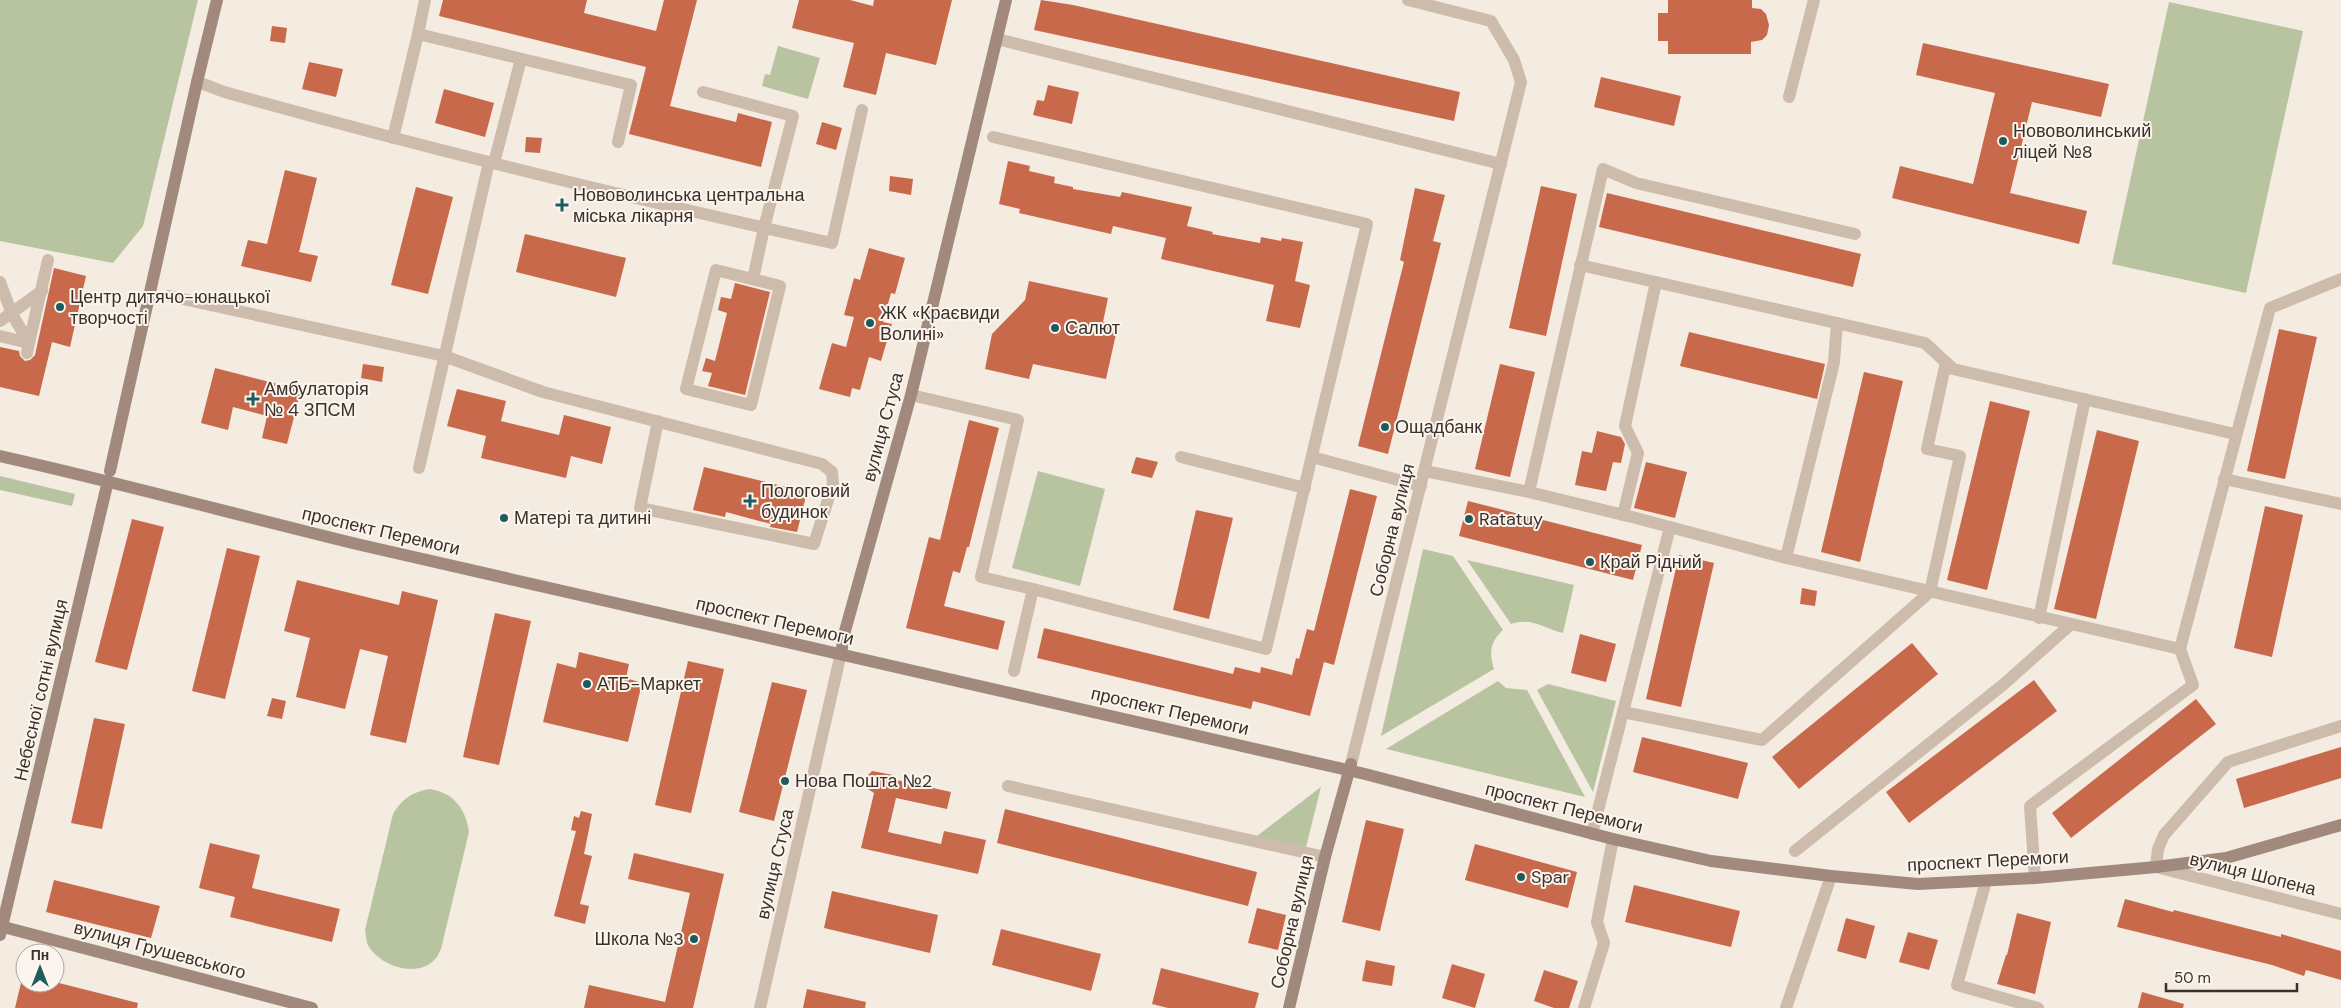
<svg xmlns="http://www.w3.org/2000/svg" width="2341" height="1008" font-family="'DM Sans',sans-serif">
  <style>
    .green { fill: #b8c4a0 }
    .building { fill: #c8694b }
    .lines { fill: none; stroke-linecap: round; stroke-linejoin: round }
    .street { stroke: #cdbbac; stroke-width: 12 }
    .secondary { stroke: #a18a7d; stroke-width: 12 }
    .poi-dot { fill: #1f5a5e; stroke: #fbf5ee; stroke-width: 2 }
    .labels { text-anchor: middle; stroke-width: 4; stroke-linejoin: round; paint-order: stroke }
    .poi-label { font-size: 18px; fill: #3b302b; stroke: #fbf5ee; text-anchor: start }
    .street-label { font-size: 18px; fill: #3b302b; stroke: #fbf5ee }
  </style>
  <rect width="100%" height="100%" fill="#f4ebe1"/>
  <!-- green -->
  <g class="green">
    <path d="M0,0H198L143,226L113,263L0,241Z"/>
    <path d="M2169,2L2303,31L2246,293L2112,264Z"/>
    <path d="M778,46L820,58L808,99L762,86L765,74L770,75Z"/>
    <path d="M1038,471L1105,489L1080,586L1012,568Z"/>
    <path d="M0,476L75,494L72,506L0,490Z"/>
    <path d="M1423,549L1453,556L1503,630C1490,642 1489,652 1494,669L1381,736Z"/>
    <path d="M1467,560L1574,585L1563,633C1543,628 1531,617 1511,624Z"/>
    <path d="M1498,681L1506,688L1527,690L1585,797L1386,749Z"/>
    <path d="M1548,684L1616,701L1593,792L1537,690Z"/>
    <path d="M1321,787L1305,851L1253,839Z"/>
    <path d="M430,789C454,793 466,809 469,832L441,949C439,952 438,957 435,959C418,979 379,966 368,945C366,941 366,934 365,930L393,814C403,798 412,792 430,789Z"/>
  </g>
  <!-- building -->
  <g class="building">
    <path d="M443,0H587L584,13L656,31L664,0H697L670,106L736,122L738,113L772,122L761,167L629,134L646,67L439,16Z"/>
    <path d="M799,0H850L873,6L874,0H952L936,65L886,53L876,95L843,87L854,43L792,28Z"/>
    <path d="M1041,0L1073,5L1460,92L1454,121L1034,30Z"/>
    <path d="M1668,0H1752V8L1761,9L1766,14L1769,25L1767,35L1762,40L1751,42V54H1668V41H1658V13H1668Z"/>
    <path d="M272,26L287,28L285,43L270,41Z"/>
    <path d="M1923,43L2109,84L2101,117L2032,102L2010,193L2087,211L2079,244L1892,198L1900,166L1973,184L1995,93L1916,75Z"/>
    <path d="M309,62L343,69L336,97L302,89Z"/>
    <path d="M1601,77L1681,96L1674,126L1594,107Z"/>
    <path d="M1048,85L1079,92L1072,124L1033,115L1037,100L1044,101Z"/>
    <path d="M444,89L494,103L485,137L435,123Z"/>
    <path d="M822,122L842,128L836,150L816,144Z"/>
    <path d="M526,137L542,138L540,153L525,152Z"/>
    <path d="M1008,161L1030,166L1029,171L1055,177L1054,183L1073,187V189L1120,197L1122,192L1192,207L1187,226L1213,232L1212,234L1260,243L1261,237L1281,241L1282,238L1303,242L1295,281L1310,285L1300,328L1266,321L1274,285L1161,259L1166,238L1113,226L1111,234L1019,213L1020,209L999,204Z"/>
    <path d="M285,170L317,178L299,252L318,256L311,282L241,266L248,240L267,244Z"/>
    <path d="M890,176L913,179L911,195L889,191Z"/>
    <path d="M1541,186L1577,194L1546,336L1509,328Z"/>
    <path d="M416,187L453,197L428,294L391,285Z"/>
    <path d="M1415,188L1445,195L1433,241L1441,243L1388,454L1358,446L1404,262L1400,260Z"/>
    <path d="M1607,193L1861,254L1853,287L1599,227Z"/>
    <path d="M525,234L626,258L616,297L516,272Z"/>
    <path d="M869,248L905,258L895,294L891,293L883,322L892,324L881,361L869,357L860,390L852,388L850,397L819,389L832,343L846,347L854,317L844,315L854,278L860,280Z"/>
    <path d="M54,268L86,276L70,347L52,342L39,396L0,387V347L19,351L20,356L25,361L30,360L35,355Z"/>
    <path d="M1029,281L1108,298L1103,322L1118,325L1106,379L1033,364L1029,379L985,369L992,334L1025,300Z"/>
    <path d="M735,283L770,292L745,395L708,386L712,373L702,371L706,358L715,361L727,313L718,310L721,297L731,299Z"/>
    <path d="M2279,329L2317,337L2285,479L2247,471Z"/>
    <path d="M1689,332L1825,364L1817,399L1680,366Z"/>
    <path d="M363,364L384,367L382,382L361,378Z"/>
    <path d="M1500,364L1535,372L1510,477L1475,469Z"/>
    <path d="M215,368L301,390L287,444L262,438L267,416L233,407L228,430L201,423Z"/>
    <path d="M1864,372L1903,381L1860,562L1821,552Z"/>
    <path d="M457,389L506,401L501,421L559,435L564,415L611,427L602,464L571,456L566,478L481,458L486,436L447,426Z"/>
    <path d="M1990,401L2030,411L1987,590L1947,580Z"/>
    <path d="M969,420L999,428L969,547H967L960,573L953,571L944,606L1005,621L998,650L906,628L929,537L940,540Z"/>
    <path d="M2097,430L2139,441L2096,619L2054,609Z"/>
    <path d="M1597,431L1621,437L1625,444L1621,463L1613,462L1606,491L1575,485L1582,451L1592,453Z"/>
    <path d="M1136,457L1158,462L1152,478L1131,473Z"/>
    <path d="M1646,462L1687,472L1675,518L1634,508Z"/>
    <path d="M704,467L807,492L797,532L770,527L771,524L726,512L725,517L693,510Z"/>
    <path d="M1350,489L1377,496L1334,665L1324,662L1310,716L1253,701L1251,709L1037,658L1044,628L1233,674L1235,667L1260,673L1261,667L1292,675L1296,658L1299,659L1307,629L1314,631Z"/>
    <path d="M1468,501L1642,545L1633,580L1459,536Z"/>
    <path d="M2265,506L2303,515L2272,657L2234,648Z"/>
    <path d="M1196,510L1233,518L1209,619L1173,610Z"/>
    <path d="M132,519L164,527L127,670L95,662Z"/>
    <path d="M227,548L260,556L225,699L192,691Z"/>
    <path d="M1679,555L1714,563L1681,707L1646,699Z"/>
    <path d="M297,580L399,605L402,591L438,600L406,743L370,735L388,656L360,649L345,709L296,697L310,638L284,631Z"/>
    <path d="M1802,588L1817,591L1815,606L1800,604Z"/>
    <path d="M495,613L531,621L499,765L463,757Z"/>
    <path d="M1580,634L1616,644L1606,682L1571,673Z"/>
    <path d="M1912,643L1938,674L1799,789L1772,757Z"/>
    <path d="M579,652L629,664L626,678L642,683L628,742L543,722L557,663L576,668Z"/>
    <path d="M688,661L724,669L691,813L655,805Z"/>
    <path d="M2034,680L2057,711L1909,823L1886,792Z"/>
    <path d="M772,682L807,690L774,821L739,812Z"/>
    <path d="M272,698L286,701L282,719L267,716Z"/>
    <path d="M2196,699L2216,724L2071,838L2052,813Z"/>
    <path d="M94,718L125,724L102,829L71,823Z"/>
    <path d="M1642,737L1748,763L1738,799L1633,772Z"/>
    <path d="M2341,747V778L2244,808L2236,779Z"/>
    <path d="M872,771L893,775L897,780L951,792L947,809L896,798L888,832L941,844L944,831L986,840L978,874L861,848L874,793L868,789L865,778Z"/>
    <path d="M1005,809L1257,872L1248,906L997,843Z"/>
    <path d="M581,811L592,814L584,854L592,856L580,904L589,906L585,924L554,916L576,831L571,830L574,816L579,818Z"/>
    <path d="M1366,820L1404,829L1380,931L1342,922Z"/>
    <path d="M210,843L260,855L252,888L340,909L332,942L230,917L235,897L199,888Z"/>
    <path d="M1475,844L1577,872L1568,908L1465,880Z"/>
    <path d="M634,853L724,874L693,1008H584L589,985L665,1002L690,893L628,879Z"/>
    <path d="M54,880L160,906L151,938L46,912Z"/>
    <path d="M1634,885L1740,911L1731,947L1625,922Z"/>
    <path d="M832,891L938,915L930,953L824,928Z"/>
    <path d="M2125,899L2173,912L2174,910L2281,937V934L2341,951V980L2306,970L2304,976L2272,965L2117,927Z"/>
    <path d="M1257,908L1286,915L1278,950L1248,943Z"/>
    <path d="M2017,913L2051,922L2035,994L1997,984L2006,955H2007Z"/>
    <path d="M1846,918L1875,926L1866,959L1837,951Z"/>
    <path d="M1001,929L1101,954L1091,991L992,965Z"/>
    <path d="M1908,932L1938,940L1929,970L1899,962Z"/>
    <path d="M1366,960L1395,966L1392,986L1362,981Z"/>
    <path d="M1452,964L1485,974L1475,1008L1442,998Z"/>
    <path d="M1161,968L1259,993L1255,1008H1168L1152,1004Z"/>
    <path d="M1544,970L1578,981L1569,1008H1554L1534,1001Z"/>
    <path d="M21,983H59L138,1003L137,1008H15Z"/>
    <path d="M807,989L866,1002L865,1008H803Z"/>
    <path d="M2142,992L2184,1004L2183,1008H2138Z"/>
  </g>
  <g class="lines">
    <!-- street -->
    <g class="street">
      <path d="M418,34L425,0"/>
      <path d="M997,39L1501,164"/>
      <path d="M197,82C208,85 217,90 228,93C428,149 629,198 832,243L862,110"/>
      <path d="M703,92L793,116L764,228L753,279"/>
      <path d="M1789,97L1814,0"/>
      <path d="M993,137L1367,224L1266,649L1033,589L1014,671"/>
      <path d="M393,138L418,34L631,85L618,142"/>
      <path d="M494,163L521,59"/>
      <path d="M1580,265L1925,343L1953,369L2235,434"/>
      <path d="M716,270L780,286L751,405L686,389Z"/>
      <path d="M0,282L12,314L29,343L27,353"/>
      <path d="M169,296L444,356L543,392L822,464L832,472L833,484L814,544L640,508L658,421"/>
      <path d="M0,321L42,291"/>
      <path d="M0,336L29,343L48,260"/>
      <path d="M911,395L1018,420L981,577L1033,589"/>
      <path d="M1181,457L1305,488"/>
      <path d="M1312,457L1421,486"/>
      <path d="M419,468L489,162"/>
      <path d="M1425,471L1529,492L1603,169L1636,183L1855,234"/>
      <path d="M2224,479L2341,504"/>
      <path d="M1529,492L1636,518L1786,558L2180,649L2270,308L2341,279"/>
      <path d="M1623,515L1638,453L1625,426L1656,282"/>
      <path d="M1786,558L1834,362L1837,323"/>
      <path d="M2039,618L2085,399"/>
      <path d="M1623,712L1762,740L1930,592L1960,456L1927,449L1946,362"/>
      <path d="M2341,726L2228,762L2164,835L2158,849L2156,867L2341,914"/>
      <path d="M1351,764L1521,82L1514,60L1491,21L1408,0"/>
      <path d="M1008,786L1325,857"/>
      <path d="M1592,834L1670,527"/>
      <path d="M1795,851L2004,684L2070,625"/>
      <path d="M2035,878L2030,806L2193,685L2180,649"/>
      <path d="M1986,881L1957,985L2038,1008"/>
      <path d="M760,1008L841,653"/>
      <path d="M1584,1008L1604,943L1597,922L1613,839"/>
      <path d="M1786,1008L1831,876"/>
    </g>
    <!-- secondary -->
    <g class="secondary">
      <path d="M0,456C121,483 241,516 361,545L1365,774L1613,839L1711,861L1831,876L1918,884L2035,878L2156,867L2226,858L2341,825"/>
      <path d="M110,471L197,82L217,0"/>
      <path d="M841,653L845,631L911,395L1006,0"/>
      <path d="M0,926L312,1008"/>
      <path d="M0,935L108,481"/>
      <path d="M1289,1008L1325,857L1351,764"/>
    </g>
  </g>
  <!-- markers -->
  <g class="poi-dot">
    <circle cx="2003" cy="141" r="5"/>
    <path d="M559.5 197.5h5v5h5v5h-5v5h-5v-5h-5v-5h5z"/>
    <circle cx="60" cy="307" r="5"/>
    <circle cx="870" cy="323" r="5"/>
    <circle cx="1055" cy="328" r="5"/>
    <path d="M250.5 391.5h5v5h5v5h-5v5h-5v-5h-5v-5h5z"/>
    <circle cx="1385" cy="427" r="5"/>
    <path d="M747.5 493.5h5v5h5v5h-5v5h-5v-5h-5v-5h5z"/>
    <circle cx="504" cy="518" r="5"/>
    <circle cx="1469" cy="519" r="5"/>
    <circle cx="1590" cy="562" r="5"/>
    <circle cx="587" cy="684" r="5"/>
    <circle cx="785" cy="781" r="5"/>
    <circle cx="1521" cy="877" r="5"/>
    <circle cx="694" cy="939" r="5"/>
  </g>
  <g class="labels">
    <!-- poi labels -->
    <g class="poi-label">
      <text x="2013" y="137">Нововолинський<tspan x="2013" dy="21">ліцей №8</tspan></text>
      <text x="573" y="201">Нововолинська центральна<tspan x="573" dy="21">міська лікарня</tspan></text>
      <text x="70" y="303">Центр дитячо-юнацької<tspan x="70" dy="21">творчості</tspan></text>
      <text x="880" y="319">ЖК «Краєвиди<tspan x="880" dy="21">Волині»</tspan></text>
      <text x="1065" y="334">Салют</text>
      <text x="264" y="395">Амбулаторія<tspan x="264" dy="21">№ 4 ЗПСМ</tspan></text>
      <text x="1395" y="433">Ощадбанк</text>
      <text x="761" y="497">Пологовий<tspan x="761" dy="21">будинок</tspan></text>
      <text x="514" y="524">Матері та дитині</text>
      <text x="1479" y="525">Ratatuy</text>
      <text x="1600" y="568">Край Рідний</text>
      <text x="597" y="690">АТБ-Маркет</text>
      <text x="795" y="787">Нова Пошта №2</text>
      <text x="1531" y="883">Spar</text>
      <text x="684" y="945" text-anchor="end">Школа №3</text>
    </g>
    <!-- street labels -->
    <g class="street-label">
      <text transform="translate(883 427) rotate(-75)" y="6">вулиця Стуса</text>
      <text transform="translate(1392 530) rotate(-76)" y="6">Соборна вулиця</text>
      <text transform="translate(381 531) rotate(13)" y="6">проспект Перемоги</text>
      <text transform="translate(775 621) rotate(13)" y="6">проспект Перемоги</text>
      <text transform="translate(41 690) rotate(-77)" y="6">Небесної сотні вулиця</text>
      <text transform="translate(1170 711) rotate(13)" y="6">проспект Перемоги</text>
      <text transform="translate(1564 808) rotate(14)" y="6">проспект Перемоги</text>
      <text transform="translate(1988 861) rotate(-3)" y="6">проспект Перемоги</text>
      <text transform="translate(775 864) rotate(-77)" y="6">вулиця Стуса</text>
      <text transform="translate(2253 874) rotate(14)" y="6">вулиця Шопена</text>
      <text transform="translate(1292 922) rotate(-77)" y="6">Соборна вулиця</text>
      <text transform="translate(160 950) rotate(15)" y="6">вулиця Грушевського</text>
    </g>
  </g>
  <!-- north arrow -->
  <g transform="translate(40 968)"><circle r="24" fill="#fbf5ee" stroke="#aea6a0"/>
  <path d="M0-4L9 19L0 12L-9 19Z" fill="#1f5a5e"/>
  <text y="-8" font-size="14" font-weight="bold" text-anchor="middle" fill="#3b302b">Пн</text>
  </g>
  <!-- scale -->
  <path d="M2166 983v8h131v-8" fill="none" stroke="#3b302b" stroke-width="2.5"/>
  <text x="2174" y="983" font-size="15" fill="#3b302b" stroke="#fbf5ee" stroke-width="4" paint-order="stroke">50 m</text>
</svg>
